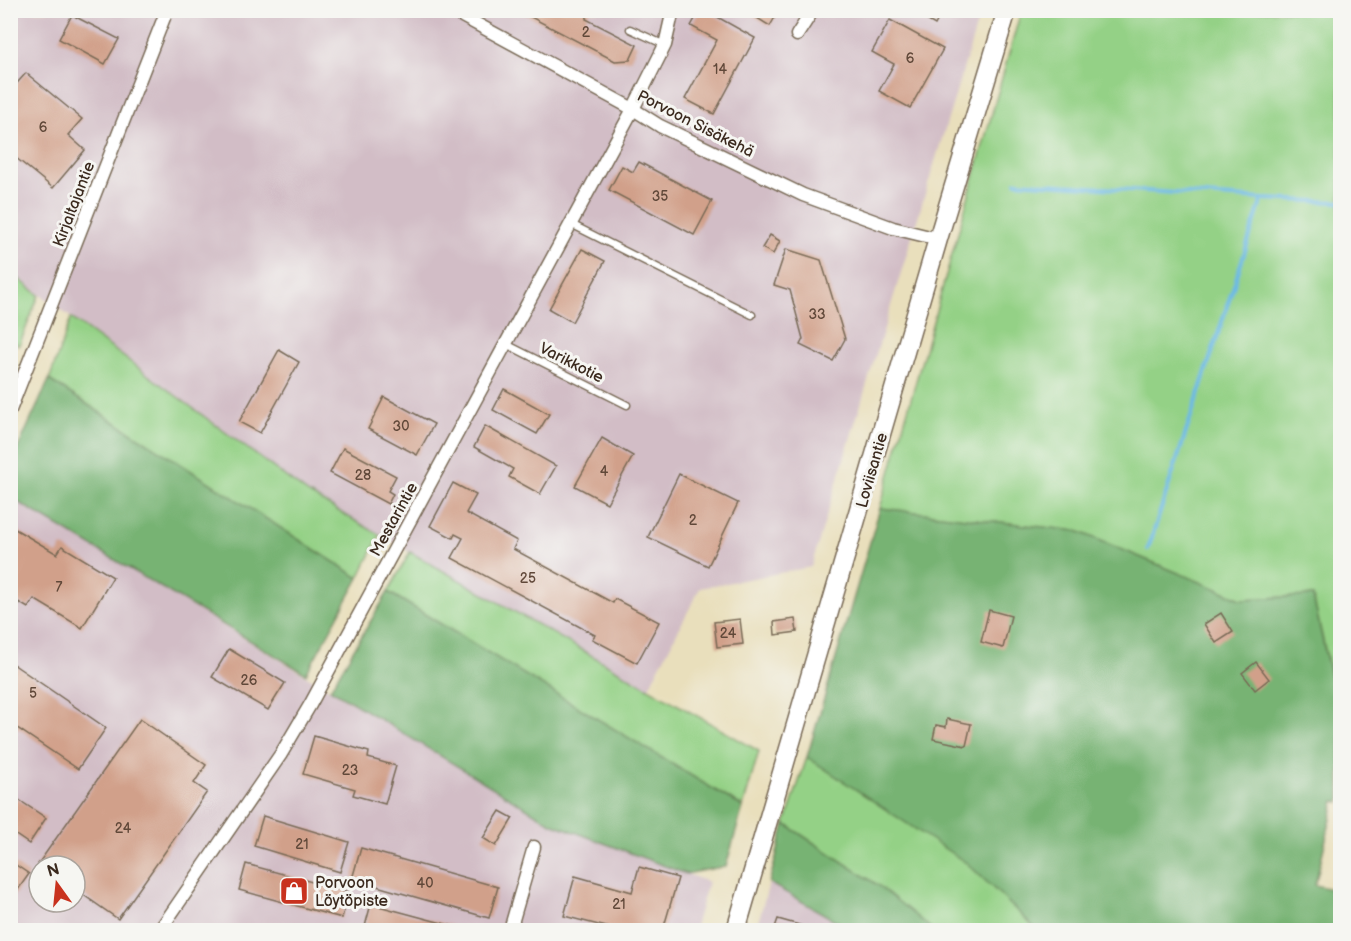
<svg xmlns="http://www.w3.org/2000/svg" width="1351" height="941" font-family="'Balsamiq Sans',sans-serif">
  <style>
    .industrial { fill: #d2bdc6; fill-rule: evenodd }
    .green { fill: #94d186; stroke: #687e52; stroke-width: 1.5 }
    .forest { fill: #77b373; stroke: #596e48; stroke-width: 1.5 }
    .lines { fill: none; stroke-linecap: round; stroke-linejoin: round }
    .stream { stroke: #6cb9e6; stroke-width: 4 }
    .building { fill: #d1a08a }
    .lane-casing { stroke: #786955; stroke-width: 9 }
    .street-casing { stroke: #786955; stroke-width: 15 }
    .secondary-casing { stroke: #786955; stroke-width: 21 }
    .lane { stroke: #fff; stroke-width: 6 }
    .street { stroke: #fff; stroke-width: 12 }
    .secondary { stroke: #fff; stroke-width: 18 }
    .labels { text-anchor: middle; stroke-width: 6; stroke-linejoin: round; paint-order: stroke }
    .number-label { font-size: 14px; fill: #604839 }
    .street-label { font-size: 16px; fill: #3b2a1e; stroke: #f6f6f2 }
    .poi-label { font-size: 16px; fill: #3b2a1e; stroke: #f6f6f2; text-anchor: start }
  </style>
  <rect width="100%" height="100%" fill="#f6f6f2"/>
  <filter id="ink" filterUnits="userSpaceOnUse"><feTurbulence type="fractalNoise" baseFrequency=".0167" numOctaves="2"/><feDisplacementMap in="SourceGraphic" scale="12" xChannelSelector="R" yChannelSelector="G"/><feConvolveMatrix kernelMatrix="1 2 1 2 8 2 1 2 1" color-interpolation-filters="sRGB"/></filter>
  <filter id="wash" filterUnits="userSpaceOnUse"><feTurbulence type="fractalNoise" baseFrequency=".008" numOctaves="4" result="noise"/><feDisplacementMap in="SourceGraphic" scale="24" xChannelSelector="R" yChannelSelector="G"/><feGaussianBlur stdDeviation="1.35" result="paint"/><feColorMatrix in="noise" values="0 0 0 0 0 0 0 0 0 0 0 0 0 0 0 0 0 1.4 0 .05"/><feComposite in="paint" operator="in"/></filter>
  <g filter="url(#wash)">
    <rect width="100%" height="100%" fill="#e9dfbc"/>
    <!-- industrial -->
    <g class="industrial">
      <path d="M10,11H981L811,567L700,588L648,689L312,496L11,273Z"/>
      <path d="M11,498L551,823L708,882L694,930H11ZM39,866H75V902H39Z"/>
      <path d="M769,883L852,930H756Z"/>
    </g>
    <!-- green -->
    <g class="green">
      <path d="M1021,11H1340V709L1338,707L1313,596L1241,599L1077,531L880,508Z"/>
      <path d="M10,272L39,295L19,346L11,339Z"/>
      <path d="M71,318L309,494L380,535L359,578L49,380Z"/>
      <path d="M410,552L759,751L743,807L388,592Z"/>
      <path d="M807,757L968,864L1037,930H932L876,884L785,824Z"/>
    </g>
    <!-- forest -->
    <g class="forest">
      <path d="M49,380L359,578L306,674L11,498V463Z"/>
      <path d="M880,508L1077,531L1241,599L1313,596L1337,707L1340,709V802L1335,801L1315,885L1340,891V930H1037L968,864L807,757Z"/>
      <path d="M388,592L743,807L726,866L686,874L551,823L330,689Z"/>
      <path d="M785,824L878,885L933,930H852L769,883Z"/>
    </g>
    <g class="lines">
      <!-- stream -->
      <g class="stream">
        <path d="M1016,182L1262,199L1340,202"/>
        <path d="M1148,549L1262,199"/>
      </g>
    </g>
    <g id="blocks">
      <!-- building -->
      <g class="building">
        <path d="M524,10H591L586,19L637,45L630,60L615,61L523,13Z"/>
        <path d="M700,10H705L755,38L714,114L685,99L717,40L691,26Z"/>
        <path d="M744,10H779L770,26Z"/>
        <path d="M909,10H943L935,25Z"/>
        <path d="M72,15L119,39L105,64L59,39Z"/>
        <path d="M890,20L943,49L910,108L879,91L894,64L872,52Z"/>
        <path d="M26,73L82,119L68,135L85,150L53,188L10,153V91Z"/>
        <path d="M639,162L712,201L694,235L609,190L622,166L633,172Z"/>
        <path d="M770,235L780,241L773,254L762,248Z"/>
        <path d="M582,249L605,261L572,322L549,309Z"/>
        <path d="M786,249L821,260L845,339L833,361L800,345L803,339L790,290L774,285Z"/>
        <path d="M279,350L299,362L260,433L239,422Z"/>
        <path d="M504,389L549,414L537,434L493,410Z"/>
        <path d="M384,397L434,424L417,455L368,429Z"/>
        <path d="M485,426L556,466L540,494L509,477L513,469L474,447Z"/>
        <path d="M602,438L633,456L607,503L575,486Z"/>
        <path d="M343,448L396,476L388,491L393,494L388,504L330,473Z"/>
        <path d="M679,474L738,503L708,566L648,537Z"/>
        <path d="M453,483L476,495L466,513L517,541L513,549L613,603L615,599L659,622L637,663L592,639L595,635L452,558L463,538L455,534L453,538L430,526Z"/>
        <path d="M10,526L57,554L62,546L113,577L82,628L34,599L28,608L10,597Z"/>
        <path d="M989,610L1011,616L1003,648L981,642Z"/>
        <path d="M1221,613L1233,632L1216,643L1204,624Z"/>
        <path d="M740,619L743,644L717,647L714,622Z"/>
        <path d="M795,619L797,632L775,635L774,622Z"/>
        <path d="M229,649L285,683L268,710L212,677Z"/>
        <path d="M10,662L106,728L78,769L10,723Z"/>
        <path d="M1256,662L1269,679L1255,690L1242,673Z"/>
        <path d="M140,719L206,765L194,783L207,792L118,919L75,889V866H41L38,864Z"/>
        <path d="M947,719L971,724L966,746L933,739L936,725L946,727Z"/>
        <path d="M314,736L369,752L368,758L396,766L385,804L353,795L355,789L303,774Z"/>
        <path d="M10,794L46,818L29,844L10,831Z"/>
        <path d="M500,811L513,818L496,846L483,838Z"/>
        <path d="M263,816L349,842L340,872L254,846Z"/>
        <path d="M361,848L498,887L489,918L352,879Z"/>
        <path d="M10,861L29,874L10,901Z"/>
        <path d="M246,864L349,892L342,918L239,890Z"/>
        <path d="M639,867L678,878L663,930H618L564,916L575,876L632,892Z"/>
        <path d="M371,904L468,930H364Z"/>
        <path d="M778,919L817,930H774Z"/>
      </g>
    </g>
  </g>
  <g filter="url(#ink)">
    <use href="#blocks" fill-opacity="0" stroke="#786955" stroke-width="1.5"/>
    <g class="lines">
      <!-- lane casing -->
      <g class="lane-casing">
        <g id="lane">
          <path d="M630,29L665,45"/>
          <path d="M571,224L752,315"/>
          <path d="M506,344L627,405"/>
        </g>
      </g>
      <!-- street casing -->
      <g class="street-casing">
        <g id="street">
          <path d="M451,10L633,109L660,126L803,195L893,228L938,239"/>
          <path d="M797,35L813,10"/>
          <path d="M10,410L167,10"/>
          <path d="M160,930L281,754L310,705L633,109L665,45L673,10"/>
          <path d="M510,930L534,847"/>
        </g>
      </g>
      <!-- secondary casing -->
      <g class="secondary-casing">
        <path id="secondary" d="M736,930L938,239L1007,10"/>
      </g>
      <!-- lane -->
      <use href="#lane" class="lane"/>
      <!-- street -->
      <use href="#street" class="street"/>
      <!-- secondary -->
      <use href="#secondary" class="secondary"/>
    </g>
  </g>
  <!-- icons -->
  <defs>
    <g id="shop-square" transform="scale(1.5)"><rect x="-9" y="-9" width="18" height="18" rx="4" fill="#c8321e" stroke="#f6f6f2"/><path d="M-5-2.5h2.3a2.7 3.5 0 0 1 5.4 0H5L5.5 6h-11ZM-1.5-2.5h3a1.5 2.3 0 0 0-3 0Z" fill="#fff"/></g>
  </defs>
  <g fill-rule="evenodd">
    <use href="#shop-square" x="294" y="891"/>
  </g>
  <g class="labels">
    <!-- number labels -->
    <g class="number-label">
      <text x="586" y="37">2</text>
      <text x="910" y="63">6</text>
      <text x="720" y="74">14</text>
      <text x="43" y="132">6</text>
      <text x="660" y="201">35</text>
      <text x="817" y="319">33</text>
      <text x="401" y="431">30</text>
      <text x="604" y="476">4</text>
      <text x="363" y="480">28</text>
      <text x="693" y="525">2</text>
      <text x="528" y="583">25</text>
      <text x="59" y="592">7</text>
      <text x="728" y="638">24</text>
      <text x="249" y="685">26</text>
      <text x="33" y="698">5</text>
      <text x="350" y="775">23</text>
      <text x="123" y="833">24</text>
      <text x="302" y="849">21</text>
      <text x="425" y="888">40</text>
      <text x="619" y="909">21</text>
    </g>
    <!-- street labels -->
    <g class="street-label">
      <text transform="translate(696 123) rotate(27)" y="6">Porvoon Sisäkehä</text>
      <text transform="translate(73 204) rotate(-69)" y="6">Kirjaltajantie</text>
      <text transform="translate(572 362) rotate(27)" y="6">Varikkotie</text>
      <text transform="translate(871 470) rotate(-74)" y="6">Loviisantie</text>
      <text transform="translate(393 519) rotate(-61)" y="6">Mestarintie</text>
    </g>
    <!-- poi labels -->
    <g class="poi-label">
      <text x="315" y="888">Porvoon<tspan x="315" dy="18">Löytöpiste</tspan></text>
    </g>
  </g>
  <!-- margin -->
  <rect width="1351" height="941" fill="none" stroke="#f6f6f2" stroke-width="36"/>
  <!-- north arrow -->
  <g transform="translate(57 884) rotate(345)"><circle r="28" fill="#f6f6f2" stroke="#aba49d" stroke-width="1.5"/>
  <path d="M0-4.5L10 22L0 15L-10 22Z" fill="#c8321e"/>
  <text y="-9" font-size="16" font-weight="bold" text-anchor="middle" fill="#3b2a1e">N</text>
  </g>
</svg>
